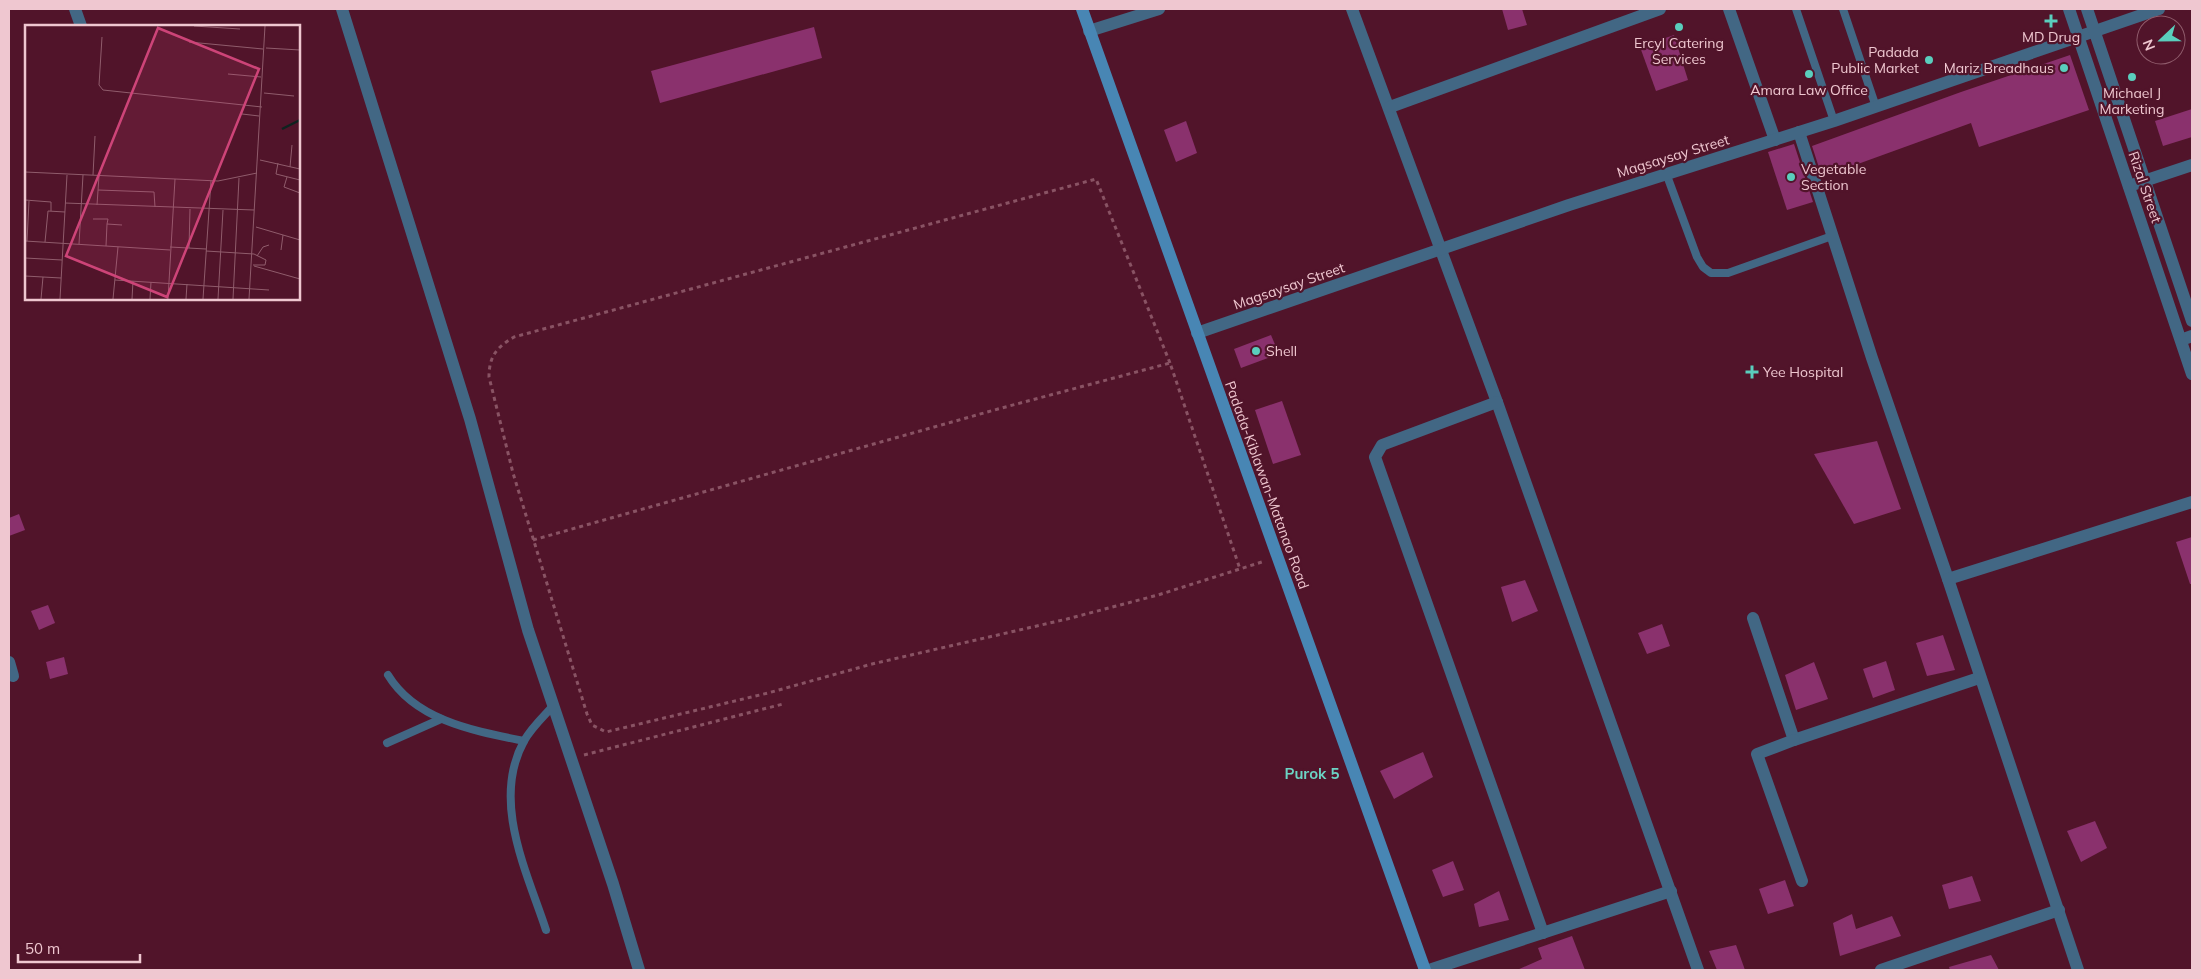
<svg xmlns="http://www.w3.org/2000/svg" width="2201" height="979" font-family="Mulish,sans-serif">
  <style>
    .building { fill: #8a316d }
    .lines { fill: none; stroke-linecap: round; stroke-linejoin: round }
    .path { stroke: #895364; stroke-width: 3; stroke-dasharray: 4 4; stroke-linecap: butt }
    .service { stroke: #426784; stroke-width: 8 }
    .minor { stroke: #426784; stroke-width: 12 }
    .tertiary { stroke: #426784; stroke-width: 12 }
    .secondary { stroke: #4886b4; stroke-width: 12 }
    .poi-dot { fill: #5acebd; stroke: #51142a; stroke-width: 2 }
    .labels { text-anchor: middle; stroke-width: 4.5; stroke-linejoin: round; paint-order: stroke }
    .poi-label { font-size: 14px; fill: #efc7d0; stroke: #51142a }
    .street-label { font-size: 14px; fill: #efc7d0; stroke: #51142a }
    .neighbourhood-label { font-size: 15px; font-weight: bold; fill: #6cd4c4; stroke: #51142a }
    .inset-river { fill: none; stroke: #0e2320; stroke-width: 2.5 }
    .inset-road { fill: none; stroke: #905c6c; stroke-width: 1 }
    .view { fill: #cd4478; fill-opacity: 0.15; stroke: #cd4478; stroke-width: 2.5 }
    .inset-edge { fill: none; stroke: #efc7d0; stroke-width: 2.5 }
  </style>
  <rect width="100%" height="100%" fill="#51142a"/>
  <!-- building -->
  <g class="building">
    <path d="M1502,9H1522L1527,25L1508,30Z"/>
    <path d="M814,27L822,58L660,103L651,71Z"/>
    <path d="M1674,35L1688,80L1656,91L1640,47Z"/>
    <path d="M2070,55L2089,110L1979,147L1971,123L1822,177L1812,146L1961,92Z"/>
    <path d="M2192,109V137L2163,146L2155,121Z"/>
    <path d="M1186,121L1197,153L1176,162L1164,130Z"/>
    <path d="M1794,144L1813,202L1787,210L1768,152Z"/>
    <path d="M1271,335L1279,354L1241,368L1234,349Z"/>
    <path d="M1282,401L1301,455L1273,464L1255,410Z"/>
    <path d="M1877,441L1901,509L1854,524L1814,454Z"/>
    <path d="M19,514L25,530L9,536V518Z"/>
    <path d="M2192,537V584H2190L2176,542Z"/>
    <path d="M1525,580L1538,611L1512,622L1501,587Z"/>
    <path d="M48,605L55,623L39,630L31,611Z"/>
    <path d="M1662,624L1670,646L1647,654L1638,633Z"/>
    <path d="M1943,635L1955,670L1927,676L1916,643Z"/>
    <path d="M64,657L68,674L50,679L46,662Z"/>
    <path d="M1886,661L1895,690L1873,698L1863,669Z"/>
    <path d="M1814,662L1828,699L1796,710L1785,675Z"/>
    <path d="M1423,752L1433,777L1394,799L1380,771Z"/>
    <path d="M2095,821L2107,848L2081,862L2067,831Z"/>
    <path d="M1453,861L1464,890L1443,897L1432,870Z"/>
    <path d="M1972,876L1981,901L1949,909L1942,885Z"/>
    <path d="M1785,880L1794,906L1768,914L1759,889Z"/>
    <path d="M1499,891L1509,920L1479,927L1474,904Z"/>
    <path d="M1852,914L1856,929L1892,916L1901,936L1840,956L1833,923Z"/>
    <path d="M1572,936L1585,970H1517L1542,959L1538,948Z"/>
    <path d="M1736,945L1745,970H1717L1709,951Z"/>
    <path d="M1991,955L1999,970H1950L1949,967Z"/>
  </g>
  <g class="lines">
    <!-- path -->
    <g class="path">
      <path d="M1170,363L1096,179L514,337C497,347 489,356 489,377L513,473L587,714L592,725L606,732L768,693L872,664L1067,619L1158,595L1265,561"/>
      <path d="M533,540L998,409L1170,363L1240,569"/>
      <path d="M584,755L783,704"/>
    </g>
    <!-- service -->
    <g class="service">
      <path d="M1796,9L1834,121"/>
      <path d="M1843,9L1876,107"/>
      <path d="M1666,173L1697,257L1703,267L1711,273H1728L1832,236"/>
      <path d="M388,675C416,721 475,731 524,741"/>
      <path d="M387,743L441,719"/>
      <path d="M546,930C527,872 491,801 524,741C531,728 543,717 553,706"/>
    </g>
    <!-- minor -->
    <g class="minor">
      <path d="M75,9L81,26"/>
      <path d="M342,9L470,419L528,630L613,884L639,970"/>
      <path d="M1352,9L1497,402L1698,970"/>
      <path d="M1729,9L1775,140"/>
      <path d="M1089,31L1159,9"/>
      <path d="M1390,107L1660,9"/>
      <path d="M1799,132L1872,358L1948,579"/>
      <path d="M2129,186L2192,165"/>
      <path d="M1197,333L1569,205L1834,121L2159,9"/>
      <path d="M2181,340L2192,336"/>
      <path d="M1497,402L1382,445L1375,457L1543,933"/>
      <path d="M1753,618L1794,740L1979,678"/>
      <path d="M9,662L13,676"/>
      <path d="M1794,740L1757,754L1802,881"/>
      <path d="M1429,970L1671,891"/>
      <path d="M1881,970L2059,910"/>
    </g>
    <!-- tertiary -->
    <g class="tertiary">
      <path d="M2069,9L2192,374"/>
      <path d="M2087,9L2192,321"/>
      <path d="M2078,970L1948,579L2192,502"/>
    </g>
    <!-- secondary -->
    <path class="secondary" d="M1082,9L1425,970"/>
  </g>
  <!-- markers -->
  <g class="poi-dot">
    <path d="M2048.5 13.5h5v5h5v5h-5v5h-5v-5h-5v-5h5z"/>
    <circle cx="1679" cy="27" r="5"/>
    <circle cx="1929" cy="60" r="5"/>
    <circle cx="2064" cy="68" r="5"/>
    <circle cx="1809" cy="74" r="5"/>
    <circle cx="2132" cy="77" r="5"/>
    <circle cx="1791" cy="177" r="5"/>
    <circle cx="1256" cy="351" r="5"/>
    <path d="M1749.5 364.5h5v5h5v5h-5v5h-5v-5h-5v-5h5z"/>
  </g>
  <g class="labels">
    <!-- poi labels -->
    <g class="poi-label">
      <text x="2051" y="42">MD Drug</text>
      <text x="1679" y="48">Ercyl Catering<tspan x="1679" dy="16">Services</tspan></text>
      <text x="1919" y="57" text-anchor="end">Padada<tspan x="1919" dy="16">Public Market</tspan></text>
      <text x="2054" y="73" text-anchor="end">Mariz Breadhaus</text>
      <text x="1809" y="95">Amara Law Office</text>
      <text x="2132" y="98">Michael J<tspan x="2132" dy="16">Marketing</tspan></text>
      <text x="1801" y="174" text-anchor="start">Vegetable<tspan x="1801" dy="16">Section</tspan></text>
      <text x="1266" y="356" text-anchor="start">Shell</text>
      <text x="1763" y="377" text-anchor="start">Yee Hospital</text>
    </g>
    <!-- street labels -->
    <g class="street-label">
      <text transform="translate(1673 156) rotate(-17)" y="5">Magsaysay Street</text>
      <text transform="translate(2145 187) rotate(71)" y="5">Rizal Street</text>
      <text transform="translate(1289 286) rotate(-19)" y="5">Magsaysay Street</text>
      <text transform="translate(1267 485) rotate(70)" y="5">Padada-Kiblawan-Matanao Road</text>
    </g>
    <!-- neighbourhood labels -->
    <g class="neighbourhood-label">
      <text x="1312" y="779">Purok 5</text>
    </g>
  </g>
  <!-- overview -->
  <g transform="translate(25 25)">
    <rect width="275" height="275" fill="#51142a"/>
    <path class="inset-river" d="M257,104L275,95"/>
    <path class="inset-road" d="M169,1L215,4M77,12L74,60L78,65L237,82M164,17L238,24M241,23L275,25M203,49L236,52M239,68L269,71M217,89L234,91M235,135L275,144M253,138L251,149L275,155M265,142L267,120M0,147L193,156L232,148M68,150L70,111M262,152L259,162L275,168M73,165L129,167L130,182M0,175L26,177V186M40,178L229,185M72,180L74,151M68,194H83L82,199M231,202L275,215M0,216L145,225M2,216L4,176M20,217L23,186L40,187M54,219L58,150M81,221L82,199L97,200M145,222L181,224M164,223L165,184M256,225L258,210M181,226L229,229L241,235L240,240H228M232,231L238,222L244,220M0,233L37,235M229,241L275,254M0,251L36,253M90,255L244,265M16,274L18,252M35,274L42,150M88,274L93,222M107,274L108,256M125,274L126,257M143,274L150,154M161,274L162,259M178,274L186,156M193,274L198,185M208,274L214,153M224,274L240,1"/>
    <path class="view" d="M133,3L234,44L142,272L41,231Z"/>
    <rect width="275" height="275" class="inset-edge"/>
  </g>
  <!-- border -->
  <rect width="2201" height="979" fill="none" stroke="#efc7d0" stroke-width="20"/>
  <!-- north arrow -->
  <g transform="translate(2161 40) rotate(248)"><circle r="24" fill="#51142a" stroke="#905c6c"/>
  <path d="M0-4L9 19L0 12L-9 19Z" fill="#5acebd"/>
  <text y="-8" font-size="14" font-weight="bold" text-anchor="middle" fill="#efc7d0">N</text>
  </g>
  <!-- scale -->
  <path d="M18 954v8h122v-8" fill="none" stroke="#efc7d0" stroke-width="2.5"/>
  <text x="25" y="954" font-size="15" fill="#efc7d0" stroke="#51142a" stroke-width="4" paint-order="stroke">50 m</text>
</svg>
